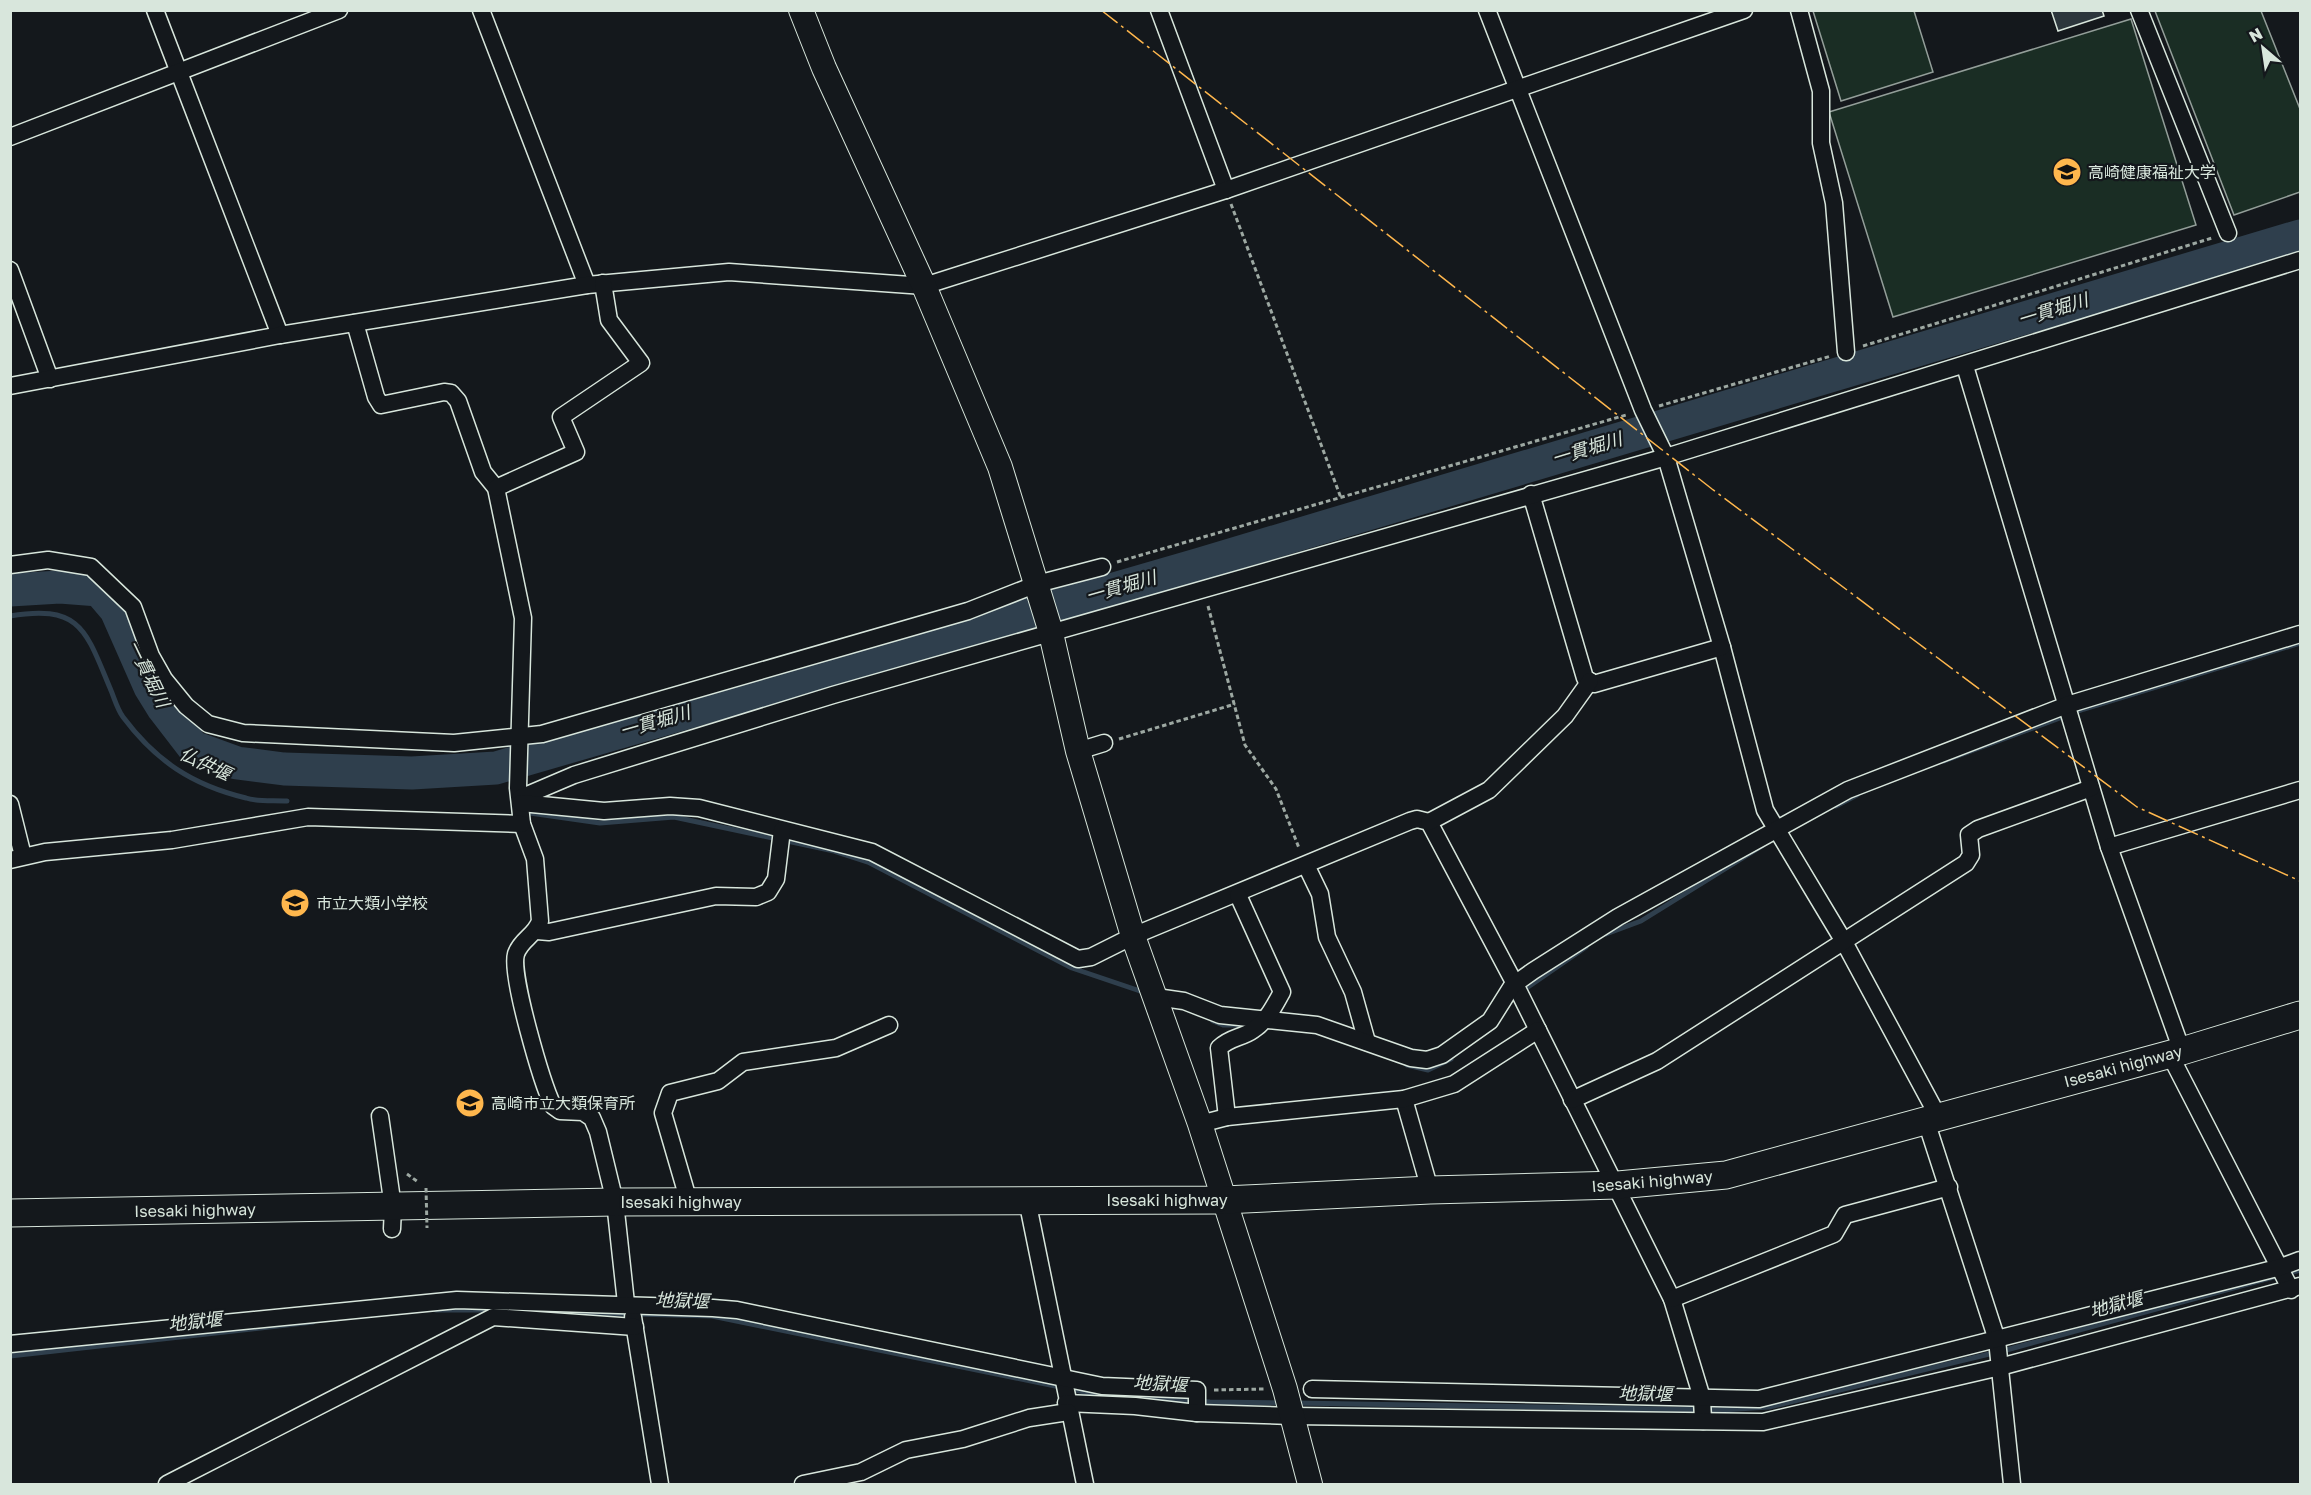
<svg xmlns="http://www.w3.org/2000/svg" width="2311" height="1495" font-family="'Golos Text','Noto Sans JP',sans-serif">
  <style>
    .green { fill: #1a2d24; stroke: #939e99; stroke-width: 1.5 }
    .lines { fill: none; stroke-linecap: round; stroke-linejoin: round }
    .stream { stroke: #2f3f4d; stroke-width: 5 }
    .river { stroke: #2f3f4d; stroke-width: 33 }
    .building { fill: #2c363c; stroke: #d8e6dc; stroke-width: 1.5 }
    .street-casing { stroke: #d8e6dc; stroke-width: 19 }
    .secondary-casing { stroke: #d8e6dc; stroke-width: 26 }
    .primary-casing { stroke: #d8e6dc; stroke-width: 29 }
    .path { stroke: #9da8a2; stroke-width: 3; stroke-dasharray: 4.5 3; stroke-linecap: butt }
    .street { stroke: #14181c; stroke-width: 16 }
    .secondary { stroke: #14181c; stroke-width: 24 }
    .primary { stroke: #14181c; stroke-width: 27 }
    .path-bridge { stroke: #9da8a2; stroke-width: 3; stroke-dasharray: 4.5 3; stroke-linecap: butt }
    .power { stroke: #ffb74d; stroke-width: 1.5; stroke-dasharray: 21 4.5 3 4.5; stroke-linecap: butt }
    .labels { text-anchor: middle; stroke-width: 4.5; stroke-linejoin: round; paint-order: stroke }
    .poi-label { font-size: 16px; fill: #d8e6dc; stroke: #14181c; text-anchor: start }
    .street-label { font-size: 16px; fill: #d8e6dc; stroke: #14181c }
    .water-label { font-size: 18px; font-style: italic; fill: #d8e6dc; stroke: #14181c }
  </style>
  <rect width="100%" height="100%" fill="#14181c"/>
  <!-- green -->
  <g class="green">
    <path d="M1813,11H1914L1933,72L1841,101Z"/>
    <path d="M2155,11H2261L2300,109V192L2234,215Z"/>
    <path d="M2131,19L2196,225L1893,317L1829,112Z"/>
  </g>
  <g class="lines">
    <!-- stream -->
    <g class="stream">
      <path d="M10,616C81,604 86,631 110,688C114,697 117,709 123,717C156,761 192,785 246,798C258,802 274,800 287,801"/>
      <path d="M1944,761L2084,709L2300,643"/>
      <path d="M1836,806L1857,795"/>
      <path d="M530,813L600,823L674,817L834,851L868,862L1072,968L1146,993"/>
      <path d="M1606,934L1641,921L1762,846"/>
      <path d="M1522,991L1586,947"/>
      <path d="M1213,1021L1223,1025H1245"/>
      <path d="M1407,1065L1428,1070L1451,1059"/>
      <path d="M436,1310H495"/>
      <path d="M520,1311L712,1316L1104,1396L1210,1402L1282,1403"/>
      <path d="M10,1356L313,1322"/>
      <path d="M1294,1403L1722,1410L1769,1407L2010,1349L2300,1270"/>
    </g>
    <!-- river -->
    <path class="river" d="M10,590L60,587L99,590L116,610L150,687L163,708L193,747L237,763L284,769L412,773L496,768L1200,564L2300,236"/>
  </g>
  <!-- building -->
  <path class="building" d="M2051,10H2102L2104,16L2058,31Z"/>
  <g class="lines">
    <!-- street casing -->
    <g class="street-casing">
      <g id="street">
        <path d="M155,10L280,335"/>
        <path d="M481,10L587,285"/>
        <path d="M1159,10L1226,190"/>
        <path d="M1487,10L1643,410L1666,457L1722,647L1765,810L1843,940L1939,1118"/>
        <path d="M1799,10L1821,91V143L1834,203L1846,352"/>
        <path d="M2139,10L2228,233"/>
        <path d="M10,137L339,10"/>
        <path d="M10,270L50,379"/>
        <path d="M355,323L376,397L381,405L444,392L451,393L458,401L483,472L496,488L523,618L518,788L522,824L535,859L540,921C535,936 521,939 516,954C510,975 542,1083 553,1106L560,1111L583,1112L592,1118L598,1132L615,1202L626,1303"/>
        <path d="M1965,366L2109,847L2182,1051"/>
        <path d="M10,386L280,335L587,285L729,272L924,286L1226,190L1744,10"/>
        <path d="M496,488L576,452L561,417L641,363L609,320L603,283"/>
        <path d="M1531,494L1585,678L1594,684L1722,647"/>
        <path d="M10,565L48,560L91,567L133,607L151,656L164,679L186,706L208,724L243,733L454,743L542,734L968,611L1037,584L1102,567"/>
        <path d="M1078,751L1104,743"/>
        <path d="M520,798L574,775L833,695L1666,457L2300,260"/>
        <path d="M521,803L604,811L670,806L699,808L872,852L1078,959L1091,957L1133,936L1410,821L1417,819L1429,822L1515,984L1672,1299L1702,1398L1703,1421"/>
        <path d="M10,804L23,856"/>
        <path d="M1429,822L1489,790L1565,716L1590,681"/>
        <path d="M2109,847L2300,790"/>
        <path d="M10,860L45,852L172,840L308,817L522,824"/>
        <path d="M1306,865L1320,894L1327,937L1353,992L1367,1042"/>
        <path d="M537,931L549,932L716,896L756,897L768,892L776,879L782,830"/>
        <path d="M1156,997L1184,1001L1220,1015L1317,1025L1411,1058L1427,1060L1442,1055L1490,1021L1512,986L1533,971L1618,917L1848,790L2067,705L2300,634"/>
        <path d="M2170,1055L2291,1290"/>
        <path d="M1404,1099L1430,1190"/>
        <path d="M1572,1100L1657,1061L1966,863L1971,855L1969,835L1978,829L2091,788"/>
        <path d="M380,1116L393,1207L392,1229"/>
        <path d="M1227,1117L1219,1048C1230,1037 1242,1038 1253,1030C1267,1021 1274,1006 1282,992L1238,895"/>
        <path d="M1926,1121L1997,1340L2012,1484"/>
        <path d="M1200,1124L1227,1117L1404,1099L1454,1084L1538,1030"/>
        <path d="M1027,1200L1085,1484"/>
        <path d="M689,1202L663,1113L670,1093L718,1081L743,1062L836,1048L889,1025"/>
        <path d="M1672,1299L1834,1234L1845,1215L1949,1187"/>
        <path d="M633,1317L660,1484"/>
        <path d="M10,1344L457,1300L713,1308L737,1310L1102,1386L1197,1390V1413"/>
        <path d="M1312,1389L1759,1399L2281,1267L2300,1260"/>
        <path d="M1066,1403L1135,1406L1197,1413L1292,1416L1763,1422L2000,1367L2300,1286"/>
        <path d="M167,1484L493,1317L635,1327"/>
        <path d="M803,1484L861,1472L906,1450L963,1439L1029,1418L1068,1412"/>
      </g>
    </g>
    <!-- secondary casing -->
    <g class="secondary-casing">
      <path id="secondary" d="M801,10L824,68L924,286L1000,467L1050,629L1078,751L1133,936L1200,1124L1285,1389L1310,1484"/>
    </g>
    <!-- primary casing -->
    <g class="primary-casing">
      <path id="primary" d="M10,1213L615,1202L1224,1200L1430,1190L1618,1185L1726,1175L2182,1051L2300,1015"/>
    </g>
    <!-- path -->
    <g class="path">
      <path d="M1231,204L1341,498"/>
      <path d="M1863,346L2212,238"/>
      <path d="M1659,406L1831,356"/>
      <path d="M1117,562L1626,415"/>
      <path d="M1208,606L1245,745L1276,789L1299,848"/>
      <path d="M1119,739L1235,704"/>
      <path d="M407,1174L418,1182"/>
      <path d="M1214,1390L1264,1389"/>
    </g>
    <!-- street -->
    <use href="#street" class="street"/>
    <!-- secondary -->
    <use href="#secondary" class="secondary"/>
    <!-- primary -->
    <use href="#primary" class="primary"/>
    <!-- path-bridge -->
    <path class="path-bridge" d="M426,1188L427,1228"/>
    <!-- power -->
    <path class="power" d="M1101,10L1712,489L2137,807L2300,881"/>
  </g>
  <!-- icons -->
  <defs>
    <g id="university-disc" transform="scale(1.5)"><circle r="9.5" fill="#ffb74d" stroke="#14181c"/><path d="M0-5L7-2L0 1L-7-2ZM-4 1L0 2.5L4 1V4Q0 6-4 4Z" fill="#111"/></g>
    <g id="school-disc" transform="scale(1.5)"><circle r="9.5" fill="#ffb74d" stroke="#14181c"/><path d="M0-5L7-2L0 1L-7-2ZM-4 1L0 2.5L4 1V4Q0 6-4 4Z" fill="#111"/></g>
  </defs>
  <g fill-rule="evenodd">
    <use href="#university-disc" x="2067" y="172"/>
    <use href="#school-disc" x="295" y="903"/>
    <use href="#school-disc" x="470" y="1103"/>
  </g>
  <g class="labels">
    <!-- poi labels -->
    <g class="poi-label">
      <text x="2088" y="178">高崎健康福祉大学</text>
      <text x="316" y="909">市立大類小学校</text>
      <text x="491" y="1109">高崎市立大類保育所</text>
    </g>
    <!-- street labels -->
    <g class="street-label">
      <text transform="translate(2123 1066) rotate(-15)" y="6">Isesaki highway</text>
      <text transform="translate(1652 1181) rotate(-5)" y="6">Isesaki highway</text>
      <text x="1167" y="1206">Isesaki highway</text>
      <text x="681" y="1208">Isesaki highway</text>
      <text transform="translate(195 1210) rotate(-1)" y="6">Isesaki highway</text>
    </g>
    <!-- water labels -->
    <g class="water-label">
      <text transform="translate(2053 310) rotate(-17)" y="6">一貫堀川</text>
      <text transform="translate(1587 449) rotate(-17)" y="6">一貫堀川</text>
      <text transform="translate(1121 587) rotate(-16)" y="6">一貫堀川</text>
      <text transform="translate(148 674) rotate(64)" y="6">一貫堀川</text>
      <text transform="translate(655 722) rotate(-16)" y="6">一貫堀川</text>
      <text transform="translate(205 764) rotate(25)" y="6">仏供堰</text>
      <text transform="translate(682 1301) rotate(2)" y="6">地獄堰</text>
      <text transform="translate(2116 1305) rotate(-15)" y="6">地獄堰</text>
      <text transform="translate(195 1322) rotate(-6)" y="6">地獄堰</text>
      <text transform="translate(1160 1384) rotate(3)" y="6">地獄堰</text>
      <text transform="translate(1645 1394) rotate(1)" y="6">地獄堰</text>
    </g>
  </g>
  <!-- border -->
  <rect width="2311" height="1495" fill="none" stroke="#d8e6dc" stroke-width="24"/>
  <!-- north arrow -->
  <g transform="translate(2263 48) rotate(331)" stroke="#14181c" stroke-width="4.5" paint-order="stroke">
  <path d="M0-4.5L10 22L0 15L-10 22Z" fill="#d8e6dc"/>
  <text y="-9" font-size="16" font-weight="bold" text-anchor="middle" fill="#d8e6dc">N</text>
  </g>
</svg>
